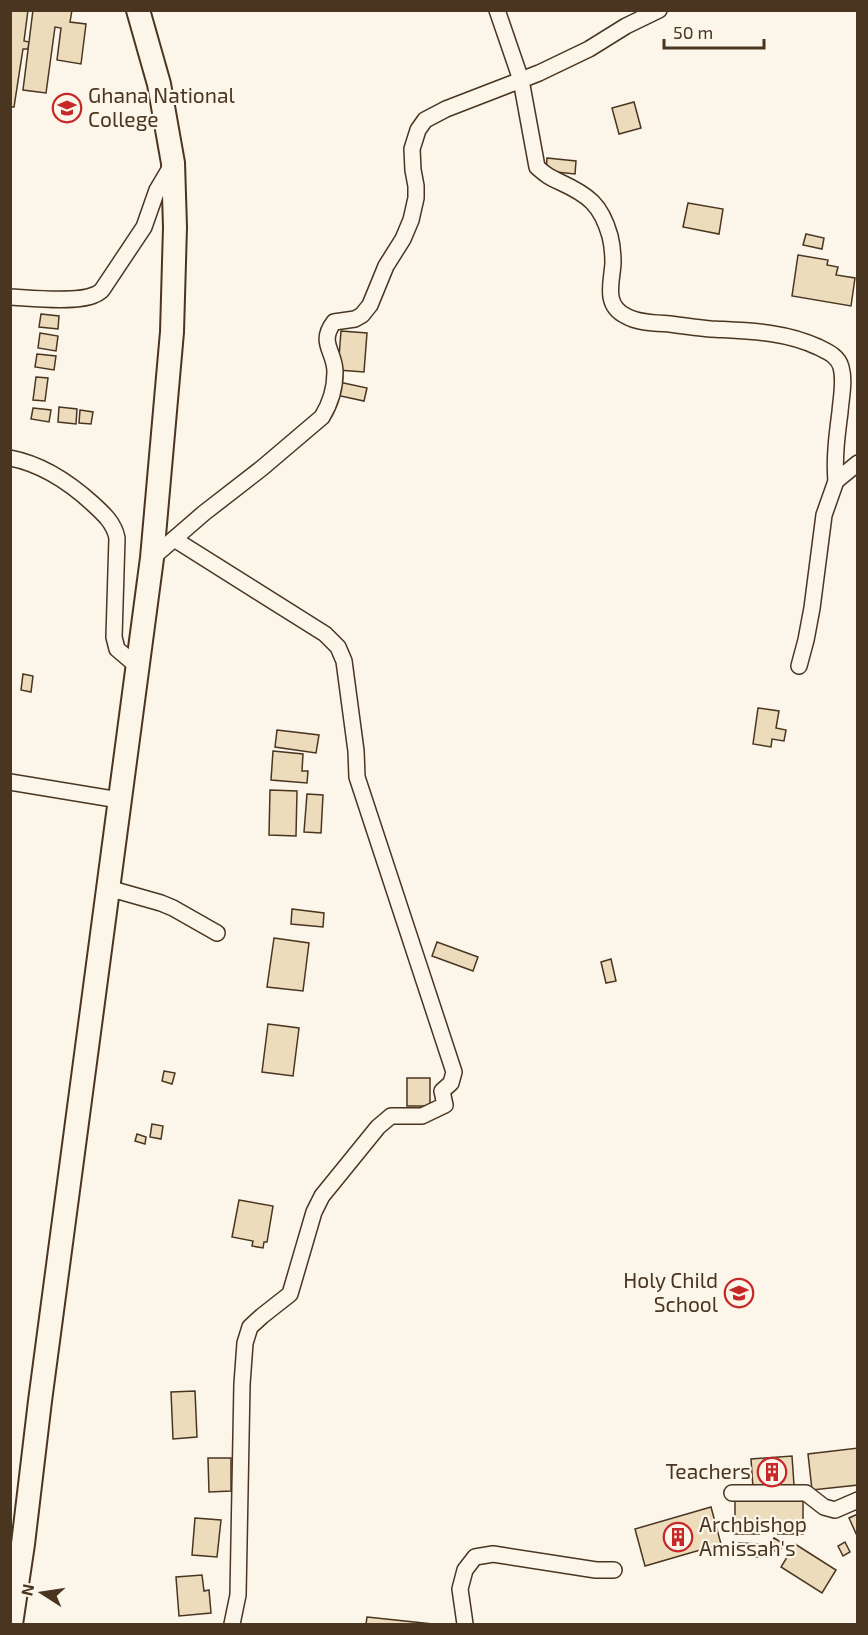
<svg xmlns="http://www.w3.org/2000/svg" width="868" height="1635" font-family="'Exo 2',sans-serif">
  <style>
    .building { fill: #ecdcbc; stroke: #4a3520; stroke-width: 1.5 }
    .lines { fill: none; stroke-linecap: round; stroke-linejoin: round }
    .minor-casing { stroke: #4a3520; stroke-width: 18 }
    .highway-casing { stroke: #4a3520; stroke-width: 26 }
    .minor { stroke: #fbf6e9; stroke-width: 15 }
    .highway { stroke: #fbf6e9; stroke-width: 22 }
    .labels { text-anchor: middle; stroke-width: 4.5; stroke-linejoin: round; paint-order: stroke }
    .poi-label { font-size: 21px; fill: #4a3520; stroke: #fbf6e9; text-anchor: start }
  </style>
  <rect width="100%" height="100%" fill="#fbf6e9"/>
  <!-- building -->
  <g class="building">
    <path d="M10,10H28L24,41L29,42L28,49H23L14,107H10Z"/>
    <path d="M33,10H72L70,22L86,24L81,64L57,60L61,28L55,27L46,93L23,90Z"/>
    <path d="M634,102L641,128L619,134L612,108Z"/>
    <path d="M547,158L576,161L575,174L546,171Z"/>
    <path d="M688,203L723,209L719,234L683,227Z"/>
    <path d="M806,234L824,238L822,249L803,245Z"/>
    <path d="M798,255L828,260L827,265L838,267L836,275L855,278L851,306L792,296Z"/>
    <path d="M41,314L59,316L58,329L39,327Z"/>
    <path d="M341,331L367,333L364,372L338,370Z"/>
    <path d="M40,333L58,336L56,351L38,348Z"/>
    <path d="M37,354L56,356L54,370L35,367Z"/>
    <path d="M36,377L48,378L45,401L33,400Z"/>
    <path d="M339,382L367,388L364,401L336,395Z"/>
    <path d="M59,407L77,409L76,424L58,422Z"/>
    <path d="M33,408L51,410L49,422L31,419Z"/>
    <path d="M80,410L93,412L91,424L79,423Z"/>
    <path d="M23,674L33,676L31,692L21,690Z"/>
    <path d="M758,708L779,711L776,728L786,730L784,741L772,739L771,747L753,744Z"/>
    <path d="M277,730L319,735L316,753L275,747Z"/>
    <path d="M273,751L303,754L302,771H308L307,783L271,780Z"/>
    <path d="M270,790L297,791L296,836L269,835Z"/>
    <path d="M307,794L323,795L321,833L304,832Z"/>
    <path d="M292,909L324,913L323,927L291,924Z"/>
    <path d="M274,938L309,943L303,991L267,987Z"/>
    <path d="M437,942L478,957L473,971L432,956Z"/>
    <path d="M611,959L616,981L606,983L601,962Z"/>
    <path d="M268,1024L299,1028L293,1076L262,1072Z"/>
    <path d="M164,1071L175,1073L172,1084L162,1081Z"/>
    <rect x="407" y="1078" width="23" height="28"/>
    <path d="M152,1124L163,1126L161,1139L150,1137Z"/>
    <path d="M137,1134L146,1137L145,1144L135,1141Z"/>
    <path d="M239,1200L273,1206L267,1242H264L263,1248L252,1246L253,1241L232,1237Z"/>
    <path d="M195,1391L197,1437L173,1439L171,1392Z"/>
    <path d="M858,1448V1485L812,1490L808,1454Z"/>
    <path d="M792,1456L794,1485L753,1488L751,1459Z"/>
    <path d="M208,1458H231V1491L209,1492Z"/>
    <path d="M735,1496H803V1534H778V1521H759V1534H735Z"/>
    <path d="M711,1507L721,1544L645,1566L635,1529Z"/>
    <path d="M858,1514V1538L849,1518Z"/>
    <path d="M195,1518L221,1520L217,1557L192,1555Z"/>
    <path d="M774,1538L784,1544L778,1553L769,1547Z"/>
    <path d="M845,1542L850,1552L843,1556L838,1546Z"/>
    <path d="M739,1543L759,1544L758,1557L738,1555Z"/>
    <path d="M795,1544L836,1570L822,1593L781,1567Z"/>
    <path d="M202,1575L204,1591L209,1590L211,1613L179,1616L176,1577Z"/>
    <path d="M367,1617L433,1624H366Z"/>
  </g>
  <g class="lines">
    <!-- minor casing -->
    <g class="minor-casing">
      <g id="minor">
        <path d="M497,10L521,80L537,167C546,175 549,177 560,182C588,195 601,204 610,236C612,244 613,255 613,263C612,282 603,305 626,316C638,323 656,323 670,324C684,326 698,328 711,329C748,331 784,331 818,347C828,352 838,356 841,367C845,381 841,398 840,412C837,435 834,458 836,481"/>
        <path d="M10,297C30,298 77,303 94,295C95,295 102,291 102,290L144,227L157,190L173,163"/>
        <path d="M10,458C42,464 69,482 93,504C104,514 114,523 117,538L114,637L117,649L137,666"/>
        <path d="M174,539L325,634L338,647L344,661L356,751L357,777L454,1072L451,1083L442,1091L445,1105L422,1116H391L378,1127L322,1196L314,1212L290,1294L262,1316L250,1327L245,1343L242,1384L238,1595L232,1624"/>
        <path d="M152,558L204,513L262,468L322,417C330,404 335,388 335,372C335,351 318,343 334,322L355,319L362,315L370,305L386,266L403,239L411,220L416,198V186L413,170L412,149L418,130L425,120L446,109L539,73L589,49L626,26L659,10"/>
        <path d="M799,666L806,640L812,608L824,515L836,481L858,463"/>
        <path d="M10,782L119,800"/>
        <path d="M108,888L161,903L173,908L217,933"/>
        <path d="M732,1493H806L824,1507L835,1510L858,1500"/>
        <path d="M465,1624L460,1589L465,1570L475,1557L493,1554L596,1570H614"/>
      </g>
    </g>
    <!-- highway casing -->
    <g class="highway-casing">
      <path id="highway" d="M11,1624L23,1544L40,1401L152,558L172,332L175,227L173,163L159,84L138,10"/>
    </g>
    <!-- minor -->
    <use href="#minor" class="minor"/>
    <!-- highway -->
    <use href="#highway" class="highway"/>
  </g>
  <!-- icons -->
  <defs>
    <g id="school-ring" transform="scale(1.5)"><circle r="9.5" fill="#fbf6e9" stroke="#c62828" stroke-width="1.5"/><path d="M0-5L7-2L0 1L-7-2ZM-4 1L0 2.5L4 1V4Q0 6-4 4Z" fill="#c62828"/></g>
    <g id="building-ring" transform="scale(1.5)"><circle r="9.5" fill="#fbf6e9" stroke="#c62828" stroke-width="1.5"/><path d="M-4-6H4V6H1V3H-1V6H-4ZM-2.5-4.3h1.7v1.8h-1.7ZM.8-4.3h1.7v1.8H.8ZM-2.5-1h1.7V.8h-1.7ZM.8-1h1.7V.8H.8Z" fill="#c62828"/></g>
  </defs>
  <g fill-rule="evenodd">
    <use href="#school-ring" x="67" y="108"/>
    <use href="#school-ring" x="739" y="1293"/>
    <use href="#building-ring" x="772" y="1472"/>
    <use href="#building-ring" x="678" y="1537"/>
  </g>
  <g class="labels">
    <!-- poi labels -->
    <g class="poi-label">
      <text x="88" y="103">Ghana National<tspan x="88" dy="24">College</tspan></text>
      <text x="718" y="1288" text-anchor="end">Holy Child<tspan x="718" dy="24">School</tspan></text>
      <text x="751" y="1479" text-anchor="end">Teachers</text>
      <text x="699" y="1532">Archbishop<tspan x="699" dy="24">Amissah's</tspan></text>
    </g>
  </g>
  <!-- border -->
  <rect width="868" height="1635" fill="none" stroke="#4a3520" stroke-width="24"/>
  <!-- north arrow -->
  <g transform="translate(42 1593) rotate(282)" stroke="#fbf6e9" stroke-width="4.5" paint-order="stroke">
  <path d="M0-4.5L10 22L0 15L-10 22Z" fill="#4a3520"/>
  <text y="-9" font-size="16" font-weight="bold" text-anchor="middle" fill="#4a3520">N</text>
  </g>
  <!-- scale -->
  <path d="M664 39v9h100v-9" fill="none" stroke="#4a3520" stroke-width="3"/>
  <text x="673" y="39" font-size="18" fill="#4a3520" stroke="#fbf6e9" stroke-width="4.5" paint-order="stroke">50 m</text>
</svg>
